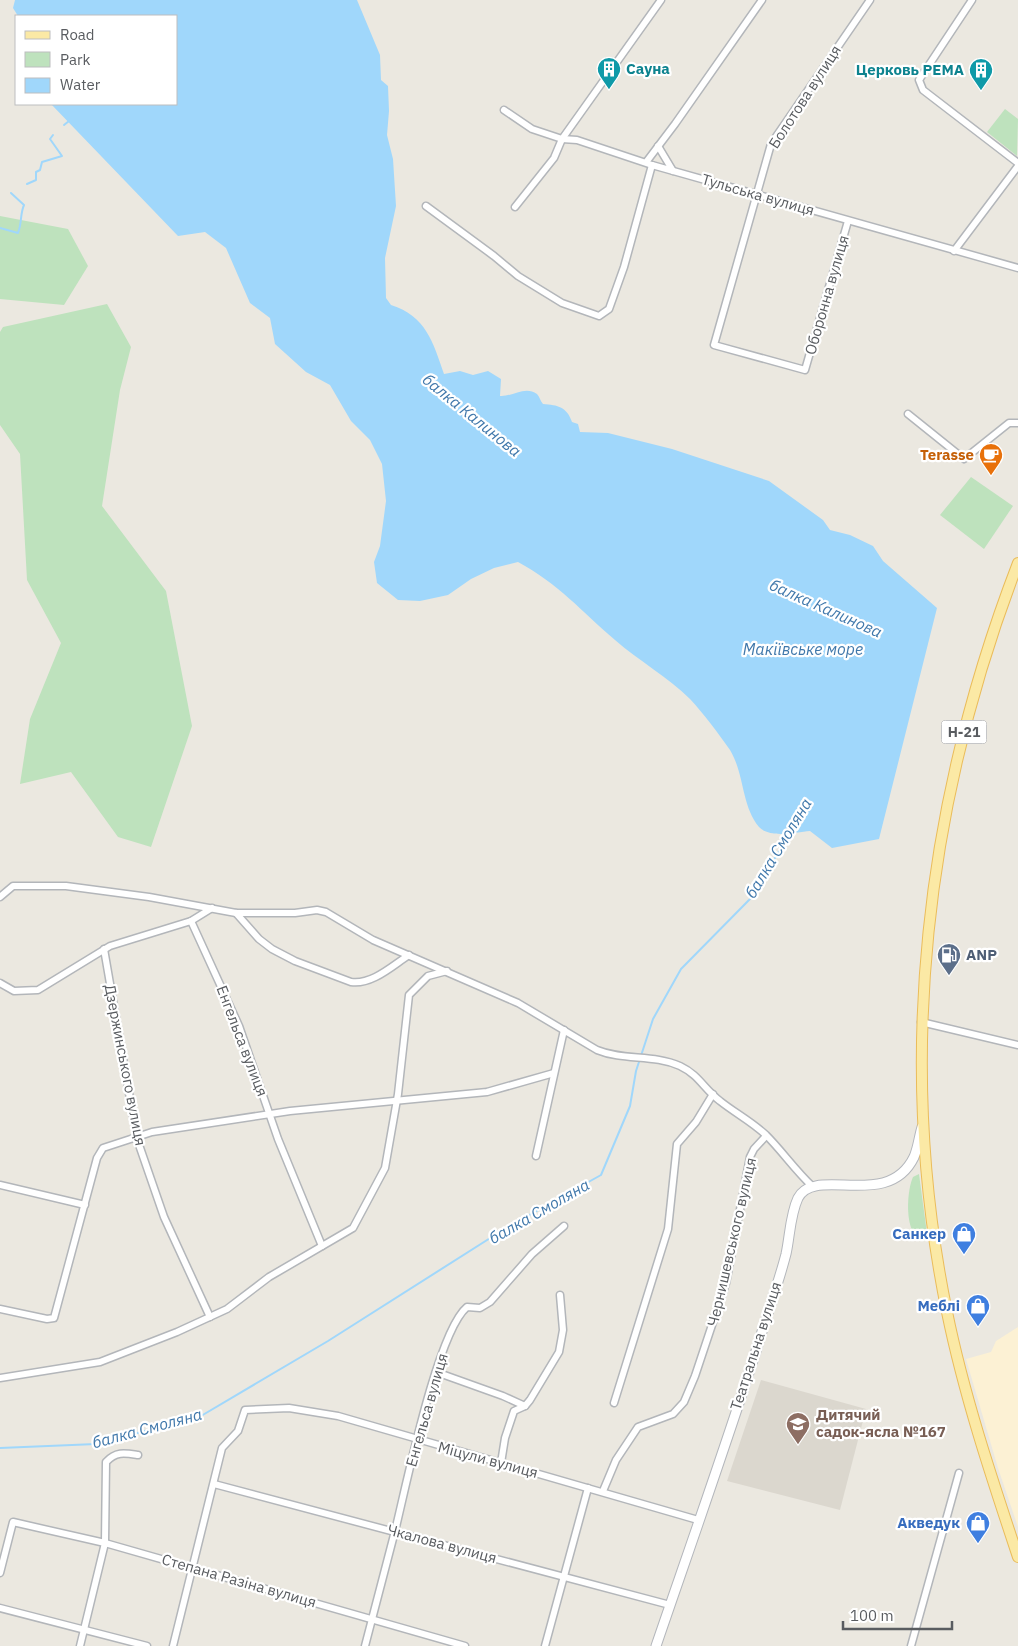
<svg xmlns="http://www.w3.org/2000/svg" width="1018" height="1646" font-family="'IBM Plex Sans',sans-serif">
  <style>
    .commercial { fill: #fcf1d4 }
    .education { fill: #dbd7ce }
    .green { fill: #bee2bd }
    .water { fill: #a0d7fb }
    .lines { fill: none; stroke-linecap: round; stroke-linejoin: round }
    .stream { stroke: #a0d7fb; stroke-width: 2 }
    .street-casing { stroke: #b3b6ba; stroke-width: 9 }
    .secondary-casing { stroke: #b4b7bc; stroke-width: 11 }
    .primary-casing { stroke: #eabc5a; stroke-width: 12 }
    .street { stroke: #fff; stroke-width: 6 }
    .secondary { stroke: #fff; stroke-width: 9 }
    .primary { stroke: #fbe9a5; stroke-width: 10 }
    .labels { text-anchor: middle; stroke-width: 4.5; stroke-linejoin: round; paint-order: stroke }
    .shield { fill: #fff; stroke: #8b8d90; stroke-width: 1 }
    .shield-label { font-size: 14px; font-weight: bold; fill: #595c60 }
    .culture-label { font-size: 15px; font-weight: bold; fill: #0d838f; stroke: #fff; text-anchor: start }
    .street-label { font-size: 15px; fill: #595c60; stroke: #fff }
    .food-label { font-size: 15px; font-weight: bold; fill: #c56008; stroke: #fff; text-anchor: end }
    .service-label { font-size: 15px; font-weight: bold; fill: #4e5e75; stroke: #fff; text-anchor: start }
    .shop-label { font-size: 15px; font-weight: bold; fill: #366cbe; stroke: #fff; text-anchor: end }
    .education-label { font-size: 15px; font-weight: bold; fill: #785e54; stroke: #fff; text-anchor: start }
    .water-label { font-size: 16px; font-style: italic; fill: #4078ab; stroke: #fff }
  </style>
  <rect width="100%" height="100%" fill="#ebe8e0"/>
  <!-- commercial -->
  <path class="commercial" d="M1018,1327V1527L998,1468L966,1359L991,1352L996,1341Z"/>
  <!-- education -->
  <path class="education" d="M761,1380L866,1409L840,1510L727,1481Z"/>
  <!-- green -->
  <g class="green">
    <path d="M1005,109L1018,119L1017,156L987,132Z"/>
    <path d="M0,216L68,229L88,266L64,305L0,299Z"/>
    <path d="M107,304L131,347L120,390L102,506L166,591L192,726L151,847L118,837L71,772L20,784L30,719L61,643L27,580L20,454L0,425V332L3,327Z"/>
    <path d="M971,477L1013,506L984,549L940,515Z"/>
    <path d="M919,1174L928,1241C903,1243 906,1192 913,1177Z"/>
  </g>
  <!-- water -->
  <path class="water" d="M15,0H357L380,55L381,80L388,86L389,111L387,135L393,159L396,206L385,258L386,298L391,305C426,316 433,342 444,374L460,371L473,375L488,371L501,379L500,396C512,397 525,385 537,394C540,397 540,401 543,404C558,405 567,407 572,422L578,424L580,432L608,433L672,449L769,481L823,520L830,530L850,535L873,546L883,561L937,608L879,839L832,848L810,831C796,832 770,839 759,827C741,805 745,775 730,750C718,733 704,714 690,699C668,677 639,661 615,640C581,611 559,584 518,562L494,568L471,579L448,595L420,601L398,600L377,583L374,562L380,546L386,501L382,464L370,440L351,421L330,385L306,372L275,344L270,318L250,303L226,248L205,232L178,236L51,104H176V16H18L13,8Z"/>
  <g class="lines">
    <!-- stream -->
    <g class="stream">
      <path d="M64,125L69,121"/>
      <path d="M27,184L36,180V172L40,170L42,162L62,156L50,139L53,135"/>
      <path d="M0,228L18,233C22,223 20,214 24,205L11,193"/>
      <path d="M0,1448L96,1444L201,1416L328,1341L506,1228L601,1175L630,1106L636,1071L653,1019L681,969L750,899L792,830"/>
    </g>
    <!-- street casing -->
    <g class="street-casing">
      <g id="street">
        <path d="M972,0L919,80L923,90L1018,163"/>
        <path d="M504,110L532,129L562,139L577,140L652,165L1018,268"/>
        <path d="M658,146L673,171"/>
        <path d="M647,161L675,124L762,0"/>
        <path d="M426,206L494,256L518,276L562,303L599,316L609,309L624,267L652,165"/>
        <path d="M515,207L554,158L562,139L661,0"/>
        <path d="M848,221L805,370L714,345L771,144L870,0"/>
        <path d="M954,251L1018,166"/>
        <path d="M908,414L964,459L1009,423H1018"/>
        <path d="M0,897L13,886H66L149,897L236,913H295L317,910L326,912L373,940L518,1003L597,1050C624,1061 653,1054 680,1066C699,1075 704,1089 720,1101C735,1113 751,1121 766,1135C782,1151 795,1170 812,1186"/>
        <path d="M236,913L259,939L272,949L295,961L351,982C372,985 392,966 409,955"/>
        <path d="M191,921L239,1026L278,1139L322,1246"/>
        <path d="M104,949L137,1139L164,1217L210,1317"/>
        <path d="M0,983L14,991L38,990L110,946L191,921L212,908"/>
        <path d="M921,1022L1018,1045"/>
        <path d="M536,1156L564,1030"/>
        <path d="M0,1185L85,1205"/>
        <path d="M0,1309L47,1319L54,1318L97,1158L103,1148L152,1132L290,1111L487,1092L554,1073"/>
        <path d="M436,1372L503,1396L525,1406"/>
        <path d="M0,1378L100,1362L177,1332L227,1309L269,1277L353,1228L385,1168L398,1094L409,995L428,976L447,971"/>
        <path d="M614,1403L668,1229L677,1144L696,1122L713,1094"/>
        <path d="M501,1463L505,1438L514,1411L525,1406L530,1400L559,1352L563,1330L560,1295"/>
        <path d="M214,1484L670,1605"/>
        <path d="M603,1491L616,1460L638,1427L673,1414L684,1402L695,1376L726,1283L750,1157L754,1149L766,1136"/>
        <path d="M0,1573L13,1522L105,1543L465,1646"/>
        <path d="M0,1608L147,1646"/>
        <path d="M80,1646L105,1543L106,1462C116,1451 125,1453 138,1455"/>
        <path d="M173,1646L222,1448L238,1431L245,1410L289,1408L338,1416L698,1520"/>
        <path d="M365,1646C375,1608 385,1569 395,1531C406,1487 437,1332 467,1307L480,1308L490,1302L532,1254L564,1226"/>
        <path d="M545,1646L588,1488"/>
        <path d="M911,1646L959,1473"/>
      </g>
    </g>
    <!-- secondary casing -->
    <g class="secondary-casing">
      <path id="secondary" d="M656,1646C690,1547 725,1448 757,1348C766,1317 778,1285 786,1254C790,1236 790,1215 798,1198C815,1165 888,1211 914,1157C918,1148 919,1137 922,1127"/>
    </g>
    <!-- primary casing -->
    <g class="primary-casing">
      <path id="primary" d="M1018,563C926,802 895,1059 947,1312C964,1395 991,1476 1018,1557"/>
    </g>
    <!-- street -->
    <use href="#street" class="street"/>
    <!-- secondary -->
    <use href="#secondary" class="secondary"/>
    <!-- primary -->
    <use href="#primary" class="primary"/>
  </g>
  <!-- icons -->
  <defs>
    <g id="building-pin" transform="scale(1.25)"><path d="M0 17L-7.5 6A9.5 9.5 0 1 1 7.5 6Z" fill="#0f9aa8" stroke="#fff"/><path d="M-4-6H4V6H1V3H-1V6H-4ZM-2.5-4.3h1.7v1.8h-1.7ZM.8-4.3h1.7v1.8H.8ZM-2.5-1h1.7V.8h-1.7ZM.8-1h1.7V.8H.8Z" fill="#fff"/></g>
    <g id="cafe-pin" transform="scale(1.25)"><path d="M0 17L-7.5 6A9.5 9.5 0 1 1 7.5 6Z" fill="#e8710a" stroke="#fff"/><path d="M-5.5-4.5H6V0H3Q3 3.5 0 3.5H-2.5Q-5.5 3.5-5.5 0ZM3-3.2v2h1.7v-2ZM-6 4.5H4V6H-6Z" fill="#fff"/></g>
    <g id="fuel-pin" transform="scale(1.25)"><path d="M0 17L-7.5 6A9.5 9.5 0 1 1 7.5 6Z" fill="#5c6f8a" stroke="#fff"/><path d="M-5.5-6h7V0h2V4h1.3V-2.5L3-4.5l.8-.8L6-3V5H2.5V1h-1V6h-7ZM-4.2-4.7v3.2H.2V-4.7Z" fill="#fff"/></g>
    <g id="shop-pin" transform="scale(1.25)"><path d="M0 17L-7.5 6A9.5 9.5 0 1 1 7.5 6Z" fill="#3f7fe0" stroke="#fff"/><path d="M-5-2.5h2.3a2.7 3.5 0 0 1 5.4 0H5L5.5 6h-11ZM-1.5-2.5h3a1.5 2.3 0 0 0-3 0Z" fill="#fff"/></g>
    <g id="school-pin" transform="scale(1.25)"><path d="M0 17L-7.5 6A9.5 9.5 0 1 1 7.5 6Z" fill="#8d6e63" stroke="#fff"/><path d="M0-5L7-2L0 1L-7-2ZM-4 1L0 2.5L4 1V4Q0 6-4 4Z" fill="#fff"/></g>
  </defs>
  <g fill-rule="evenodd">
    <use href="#building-pin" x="609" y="69"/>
    <use href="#building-pin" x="981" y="70"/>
    <use href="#cafe-pin" x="991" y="455"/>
    <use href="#fuel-pin" x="949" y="955"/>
    <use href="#shop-pin" x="964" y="1234"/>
    <use href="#shop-pin" x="978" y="1306"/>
    <use href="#school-pin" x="798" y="1424"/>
    <use href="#shop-pin" x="978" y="1523"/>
  </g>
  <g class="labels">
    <!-- shield labels -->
    <rect class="shield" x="941.5" y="720.5" width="45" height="23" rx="4"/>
    <g class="shield-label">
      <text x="964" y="737">Н-21</text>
    </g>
    <!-- culture labels -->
    <g class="culture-label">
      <text x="626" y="74">Сауна</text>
      <text x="964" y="75" text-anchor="end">Церковь РЕМА</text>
    </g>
    <!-- street labels -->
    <g class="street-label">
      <text transform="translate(805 97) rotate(-57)" y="5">Болотова вулиця</text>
      <text transform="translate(758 195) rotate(16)" y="5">Тульська вулиця</text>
      <text transform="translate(827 295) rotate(-74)" y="5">Оборонна вулиця</text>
      <text transform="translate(242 1041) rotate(69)" y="5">Енгельса вулиця</text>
      <text transform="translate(125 1065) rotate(79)" y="5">Дзержинського вулиця</text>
      <text transform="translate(732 1242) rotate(-77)" y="5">Чернишевського вулиця</text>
      <text transform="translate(756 1346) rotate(-72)" y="5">Театральна вулиця</text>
      <text transform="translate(427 1410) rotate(-74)" y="5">Енгельса вулиця</text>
      <text transform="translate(488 1460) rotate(15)" y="5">Міцули вулиця</text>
      <text transform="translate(442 1544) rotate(15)" y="5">Чкалова вулиця</text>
      <text transform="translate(239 1581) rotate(16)" y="5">Степана Разіна вулиця</text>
    </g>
    <!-- food labels -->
    <g class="food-label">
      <text x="974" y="460">Terasse</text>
    </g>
    <!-- service labels -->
    <g class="service-label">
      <text x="966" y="960">ANP</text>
    </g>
    <!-- shop labels -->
    <g class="shop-label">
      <text x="946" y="1239">Санкер</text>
      <text x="960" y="1311">Меблі</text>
      <text x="960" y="1528">Акведук</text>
    </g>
    <!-- education labels -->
    <g class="education-label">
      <text x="816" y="1420">Дитячий<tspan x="816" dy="17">садок-ясла №167</tspan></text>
    </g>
    <!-- water labels -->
    <g class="water-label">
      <text transform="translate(472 415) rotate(39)" y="6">балка Калинова</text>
      <text transform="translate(826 608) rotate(24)" y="6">балка Калинова</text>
      <text x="803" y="655">Макіївське море</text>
      <text transform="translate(778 848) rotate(-59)" y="6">балка Смоляна</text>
      <text transform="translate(539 1211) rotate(-30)" y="6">балка Смоляна</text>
      <text transform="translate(147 1428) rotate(-15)" y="6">балка Смоляна</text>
    </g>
  </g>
  <!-- legend -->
  <rect x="15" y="15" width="162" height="90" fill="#ffffff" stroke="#bdbebf"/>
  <rect x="25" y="31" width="25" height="8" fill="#fbe9a5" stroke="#bdbebf"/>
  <text x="60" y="40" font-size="15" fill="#595c60">Road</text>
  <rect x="25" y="52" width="25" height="15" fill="#bee2bd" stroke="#bdbebf"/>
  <text x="60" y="65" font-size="15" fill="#595c60">Park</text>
  <rect x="25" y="78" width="25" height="15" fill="#a0d7fb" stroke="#bdbebf"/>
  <text x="60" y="90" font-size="15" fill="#595c60">Water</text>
  <!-- scale -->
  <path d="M843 1621v8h109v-8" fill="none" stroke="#595c60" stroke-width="2.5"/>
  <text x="850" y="1621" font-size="15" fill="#595c60" stroke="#ffffff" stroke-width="4" paint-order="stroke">100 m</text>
</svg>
